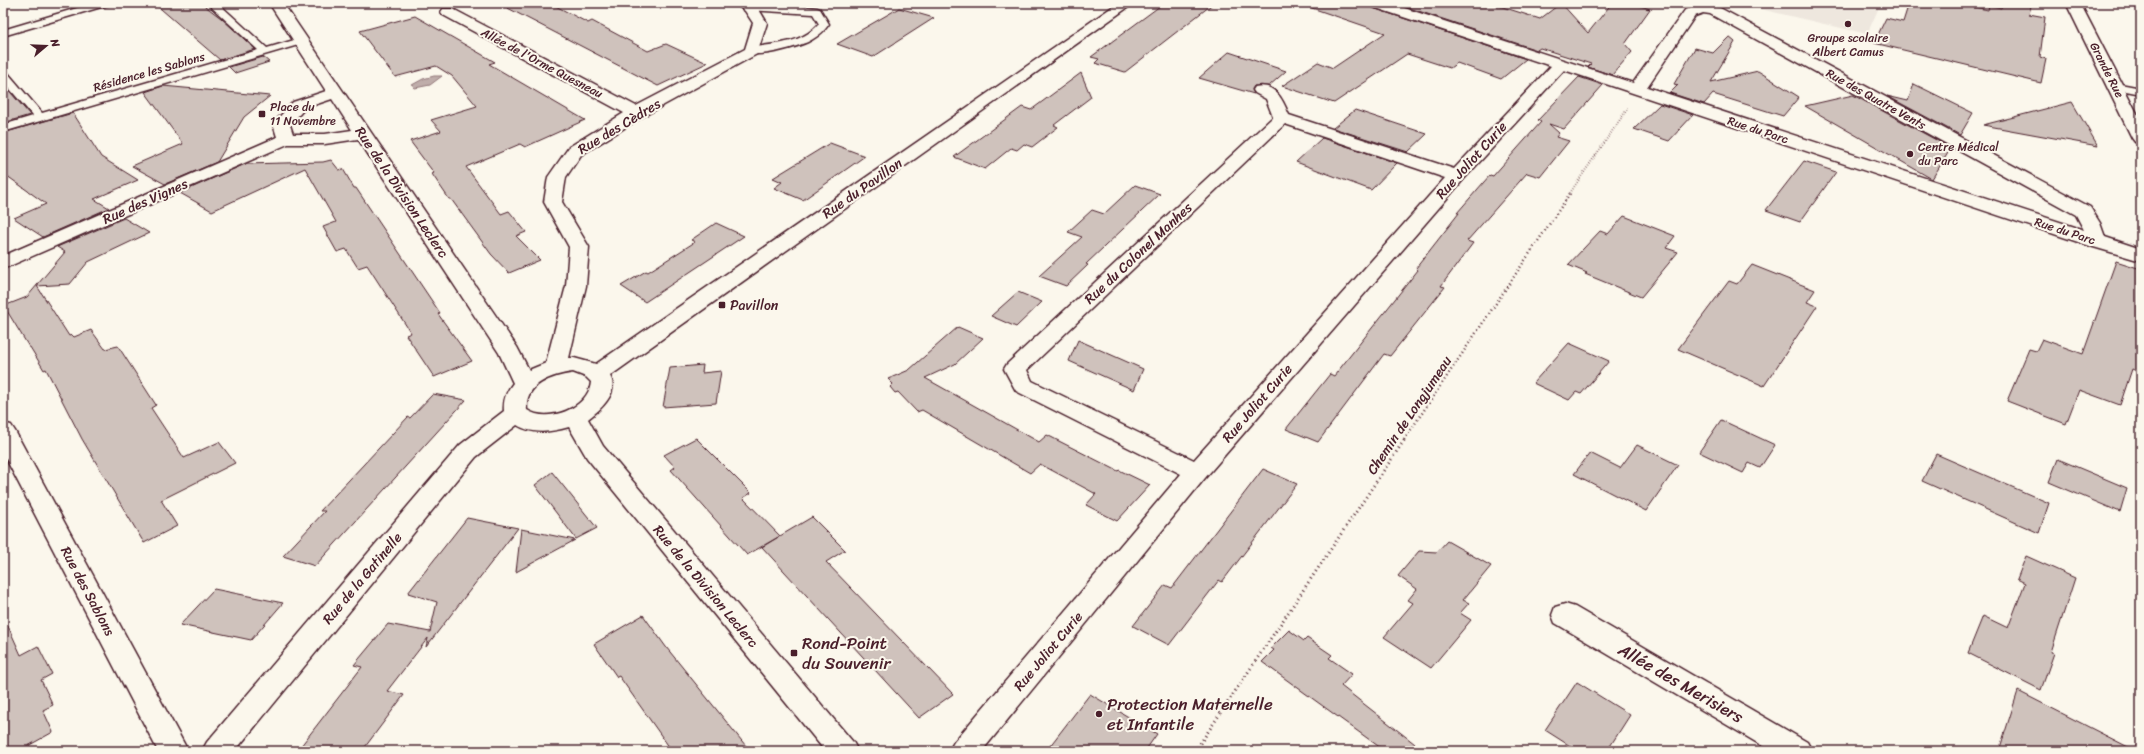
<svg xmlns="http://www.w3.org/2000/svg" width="2144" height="754" font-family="Sriracha,sans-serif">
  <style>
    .built { fill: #eee7de }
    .water { fill: #bfadaa; stroke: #907477 }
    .building { fill: #cfc2bc; stroke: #4a1f2b }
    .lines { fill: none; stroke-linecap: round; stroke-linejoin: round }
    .lane-casing { stroke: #4a1f2b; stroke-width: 3 }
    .street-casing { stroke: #4a1f2b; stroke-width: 3 }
    .secondary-casing { stroke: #4a1f2b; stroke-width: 3 }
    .path-far2 { stroke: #4a1f2b; stroke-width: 2; stroke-dasharray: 0.5 2; stroke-linecap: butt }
    .path-far1 { stroke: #4a1f2b; stroke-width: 2.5; stroke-dasharray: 1 3; stroke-linecap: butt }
    .path { stroke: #4a1f2b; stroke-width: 3; stroke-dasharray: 1 3.5; stroke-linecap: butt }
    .lane { fill: #fbf7ec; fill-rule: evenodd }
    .street { fill: #fbf7ec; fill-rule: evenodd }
    .secondary { fill: #fbf7ec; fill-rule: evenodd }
    .poi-dot { fill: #4a1f2b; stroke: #fbf7ec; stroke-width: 1.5 }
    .labels { text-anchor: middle; stroke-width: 4; stroke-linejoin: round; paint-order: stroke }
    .far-poi-label { font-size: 12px; fill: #4a1f2b; stroke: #fbf7ec; text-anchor: start }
    .far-street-label { font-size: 12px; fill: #4a1f2b; stroke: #fbf7ec }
    .street-label { font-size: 14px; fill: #4a1f2b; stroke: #fbf7ec }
    .poi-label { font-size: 14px; fill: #4a1f2b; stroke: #fbf7ec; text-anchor: start }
    .near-poi-label { font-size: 17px; fill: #4a1f2b; stroke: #fbf7ec; text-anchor: start }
    .near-street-label { font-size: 17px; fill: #4a1f2b; stroke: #fbf7ec }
  </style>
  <rect width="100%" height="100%" fill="#fbf7ec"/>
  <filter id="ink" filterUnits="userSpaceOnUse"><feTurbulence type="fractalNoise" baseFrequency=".025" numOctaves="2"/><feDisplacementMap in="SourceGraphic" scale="8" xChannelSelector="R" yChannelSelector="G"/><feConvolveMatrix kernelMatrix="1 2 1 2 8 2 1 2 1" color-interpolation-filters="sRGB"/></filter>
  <g filter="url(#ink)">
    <!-- built -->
    <path class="built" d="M1735,3H1881L1867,34Z"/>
    <!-- water -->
    <path class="water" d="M434,76H442L430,85L415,88L412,85L423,79Z"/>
    <!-- building -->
    <g class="building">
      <path d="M154,3H201L221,18L255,49L220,60Z"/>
      <path d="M498,3H550L588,23L592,21L648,51L666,44L707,63L658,86Z"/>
      <path d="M1164,3H1214L1125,72L1095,63L1099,59L1091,57Z"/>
      <path d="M1310,3H1367L1370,7L1526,59L1501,79L1457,63L1450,68L1407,54L1334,103L1282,86L1318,62L1333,68L1385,33L1309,7Z"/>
      <path d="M1394,3H1490L1540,19L1561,3L1588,33L1612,3H1631L1650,9L1625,44L1632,52L1612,75L1588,67L1591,64L1540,48L1537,50Z"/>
      <path d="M1909,3H1956L1988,10L1989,5L2001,8L2003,3H2018L2031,6L2029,14L2045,17L2040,57L2046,59L2041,83L1874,43L1886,18L1903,22Z"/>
      <path d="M899,8L934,18L873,57L837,44Z"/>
      <path d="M415,16L495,62L489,64L585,120L525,147L520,144L466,167L501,214L509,211L526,232L516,236L540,260L509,273L491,254L451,199H449L432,174L434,173L410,141L441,131L431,120L477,106L452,76L436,66L395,77L360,31Z"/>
      <path d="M1729,37L1735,42L1711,82L1758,71L1799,97L1783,116L1713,94L1704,104L1670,93L1678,85L1674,84L1695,48L1713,53Z"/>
      <path d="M1229,52L1286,71L1269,86H1254L1252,89L1254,94L1199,78Z"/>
      <path d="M263,57L269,62L235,73L229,67Z"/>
      <path d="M1081,73L1091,97L1054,125L1058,127L1032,147L1024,144L1017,150L1011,148L985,169L954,157L1022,107L1031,110Z"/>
      <path d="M1579,77L1603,85L1564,129L1549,124L1559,133L1556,137L1569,141L1540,177L1527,173L1467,241L1473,243L1441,286L1445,287L1390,356L1384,354L1318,442L1286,429L1330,374L1334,376L1418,270L1416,268L1459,213H1457L1490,175L1493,176L1541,122L1538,120Z"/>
      <path d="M3,84L5,86L30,115L3,123Z"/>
      <path d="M1914,84L1973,113L1960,135L1887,96L1908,101Z"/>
      <path d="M163,86L270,96L244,117L217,162L165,184L132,166L183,144L145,92Z"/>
      <path d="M1853,95L1951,148L1932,179L1805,106Z"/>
      <path d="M2072,102L2098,146L1983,125Z"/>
      <path d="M1660,104L1693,115L1669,141L1634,129Z"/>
      <path d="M1355,110L1427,134L1408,152L1333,128Z"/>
      <path d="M73,113L101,157L138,180L94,199L109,208L43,237L14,218L46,204L3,173V133Z"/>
      <path d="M1322,138L1397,163L1371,190L1296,162Z"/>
      <path d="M830,143L865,156L803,200L774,188L782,182L773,178Z"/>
      <path d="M331,160L339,170L343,169L354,188H356L440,313L438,314L472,361L434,377L406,335L411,333L367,265L358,268L346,249L337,252L323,227L336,222L305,168L212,211L180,193L245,164L323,162Z"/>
      <path d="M1804,161L1836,172L1800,222L1766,210Z"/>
      <path d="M1135,185L1160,194L1086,264L1088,265L1066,286L1039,276L1082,237L1068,232L1092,210L1104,214Z"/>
      <path d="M1624,216L1675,236L1666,248L1678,252L1641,297L1585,274L1587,273L1568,265L1600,231L1608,234Z"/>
      <path d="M124,218L149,233L88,262L70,284L37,286L69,336L72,335L74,337L91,330L105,349L118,346L156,405L151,408L184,458L219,442L235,463L161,500L177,526L144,543L82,439L46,369L44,370L30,347H29L4,306L27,297L65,252L57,247Z"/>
      <path d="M716,223L744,236L645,302L621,286L646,271L648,272L695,242L691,240Z"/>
      <path d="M2116,261L2141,269V373L2132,369L2120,405L2079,390L2066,424L2007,401L2029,349L2036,351L2042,339L2083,354Z"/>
      <path d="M1752,265L1815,290L1807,302L1817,306L1764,386L1678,349L1729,281L1737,284Z"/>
      <path d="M1018,292L1042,302L1016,327L991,316Z"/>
      <path d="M958,327L983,338L955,364L925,378L1039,442L1047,435L1118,471L1119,470L1150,485L1117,521L1086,505L1096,494L1040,464L1030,473L922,410L917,412L898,392L895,393L890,387L893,384L888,379L909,370Z"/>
      <path d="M1078,340L1143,369L1134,390L1069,361Z"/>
      <path d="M1569,343L1609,361L1581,394L1576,392L1569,400L1533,383Z"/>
      <path d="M703,365L702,373L721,371L716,403L663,407L670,368Z"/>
      <path d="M433,394L466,400L315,566L283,556L325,511H320L408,417L410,418Z"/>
      <path d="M1721,420L1775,445L1760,468L1749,463L1743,473L1699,452Z"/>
      <path d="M696,438L751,493L743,498L780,536L812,517L845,550L826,562L953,694L919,718L762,547L780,536L747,555L671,470L675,467L664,455Z"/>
      <path d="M1637,445L1678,465L1646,511L1574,474L1590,453L1620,468Z"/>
      <path d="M1936,454L2049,503L2039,533L1922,481Z"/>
      <path d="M2058,459L2127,488L2120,512L2049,482Z"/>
      <path d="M1263,469L1297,484L1222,582L1219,580L1169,645L1133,626L1165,585L1172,588Z"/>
      <path d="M552,472L597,528L576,539L535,485Z"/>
      <path d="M467,518L518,528L426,647L428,638L387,691L404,695L362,751H297L362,667L354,665L388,624L430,632L437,602L408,593Z"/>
      <path d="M521,529L575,540L516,572Z"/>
      <path d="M1447,541L1491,566L1463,600L1469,603L1460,613L1471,620L1431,668L1384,637L1413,603L1408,600L1417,589L1398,576L1419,551L1437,552Z"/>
      <path d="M2026,556L2075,578L2051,652L2054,653L2041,690L1968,653L1983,616L2008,628L2025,583L2017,579Z"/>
      <path d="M214,589L283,603L251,640L180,625Z"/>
      <path d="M3,615L21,655L38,646L52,674L41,680L53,705L43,710L53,732L19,751H3Z"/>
      <path d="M643,615L666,647L750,751H672L619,676L617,677L594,644Z"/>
      <path d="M1289,630L1304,641L1307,638L1332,655L1329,658L1352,674L1341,686L1424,751H1385L1262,662L1274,650L1271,648Z"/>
      <path d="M1577,682L1630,715L1607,751H1578L1545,730Z"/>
      <path d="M2018,691L2136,751H1999Z"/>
      <path d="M1090,694L1157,734L1145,751H1046Z"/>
    </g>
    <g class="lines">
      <!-- lane casing -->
      <g class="lane-casing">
        <g id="lane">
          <path d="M94,3H110L108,5L3,36V30Z"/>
          <path d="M207,3H218L267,48L301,38L306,41L305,43L3,132V125L33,116L3,81V71L7,72L42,113L258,50Z"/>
          <path d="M751,5H792L817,8L820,9L829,24C825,30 820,35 813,39C803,46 755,60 747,51L748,49C775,42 799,46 819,24L813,14L748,10L746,8Z"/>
          <path d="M2115,83L2141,88V94L2111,88L2110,86Z"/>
        </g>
      </g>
      <!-- street casing -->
      <g class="street-casing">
        <g id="street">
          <path d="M269,3H283L517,347L529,370L546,363L566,286L569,247L544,202L548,177L569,147L624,113L443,15L441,12L443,9H453L636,106L745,49L753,23L745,11L734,3C756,3 756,4 767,23L757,54L642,117L581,155L566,177L562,202L589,247L586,286L569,358H574L596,364L1118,3H1134L610,376C620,393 600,410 588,419L603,446L853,742L858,751H825L587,458L569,427C552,432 533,435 517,425L476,457L235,751H202L207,742L460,445L504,411C503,400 506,392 513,383L499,353L358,139L325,144H288L3,269V256L277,137L273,124L293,102L326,91ZM332,99L352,130L325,134H293L290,125L305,108ZM573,372L586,377L591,382C589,408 548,424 527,410C524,384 551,375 573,372Z"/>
          <path d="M1368,3H1389L1633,83L1685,10L1702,4L1720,8L2090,207L2100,223L2105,237L2141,249V261L2090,246L1564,70L1463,180L1205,478L982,751H949L954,742L1181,474L1016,391L1004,369L1007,364L1273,117L1266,99L1255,93L1253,90L1255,87C1275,82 1283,100 1289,115L1454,169L1551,66L1370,6ZM1703,13L1710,14L2076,215L2084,230L1647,87L1695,16ZM1285,124L1445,178L1194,460L1032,381L1027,370Z"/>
          <path d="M3,423L11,425L15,431L188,751H158L3,453Z"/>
          <path d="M1565,604L1575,607L1807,742L1812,751H1771L1555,623L1552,615L1555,607Z"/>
        </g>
      </g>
      <!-- secondary casing -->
      <g class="secondary-casing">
        <path id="secondary" d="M2066,3H2080L2141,121V143L2135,142L2132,138Z"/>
      </g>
      <!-- path-far2 -->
      <path class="path-far2" d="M1570,193L1628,108"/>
      <!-- path-far1 -->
      <path class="path-far1" d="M1404,440L1571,192"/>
      <!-- path -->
      <path class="path" d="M1195,751L1405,439"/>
      <!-- lane -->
      <use href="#lane" class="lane"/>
      <!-- street -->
      <use href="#street" class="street"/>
      <!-- secondary -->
      <use href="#secondary" class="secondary"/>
    </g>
  </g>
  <!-- markers -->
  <g class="poi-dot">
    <circle cx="1848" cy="24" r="4"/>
    <rect x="258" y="110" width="8" height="8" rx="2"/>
    <circle cx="1910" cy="154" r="4"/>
    <rect x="718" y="301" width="8" height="8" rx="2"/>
    <rect x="790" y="649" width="8" height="8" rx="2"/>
    <circle cx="1099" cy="714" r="4"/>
  </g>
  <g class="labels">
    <!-- far-poi labels -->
    <g class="far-poi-label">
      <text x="1848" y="42" text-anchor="middle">Groupe scolaire<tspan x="1848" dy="14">Albert Camus</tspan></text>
      <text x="270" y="111">Place du<tspan x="270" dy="14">11 Novembre</tspan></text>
      <text x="1918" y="151">Centre Médical<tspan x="1918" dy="14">du Parc</tspan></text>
    </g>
    <!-- far-street labels -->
    <g class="far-street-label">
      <text transform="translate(542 63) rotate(28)" y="4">Allée de l'Orme Quesneau</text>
      <text transform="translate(2107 70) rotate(63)" y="4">Grande Rue</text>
      <text transform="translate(149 72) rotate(-16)" y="4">Résidence les Sablons</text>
      <text transform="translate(1876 99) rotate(29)" y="4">Rue des Quatre Vents</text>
      <text transform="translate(1758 130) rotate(18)" y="4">Rue du Parc</text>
      <text transform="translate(2065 231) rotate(18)" y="4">Rue du Parc</text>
    </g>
    <!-- street labels -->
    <g class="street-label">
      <text transform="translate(619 126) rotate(-31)" y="5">Rue des Cèdres</text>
      <text transform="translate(1471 160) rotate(-48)" y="5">Rue Joliot Curie</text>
      <text transform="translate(862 188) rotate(-35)" y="5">Rue du Pavillon</text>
      <text transform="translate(402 192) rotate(56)" y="5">Rue de la Division Leclerc</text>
      <text transform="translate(145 201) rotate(-24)" y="5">Rue des Vignes</text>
      <text transform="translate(1138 253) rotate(-43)" y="5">Rue du Colonel Manhes</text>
      <text transform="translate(1257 403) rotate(-49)" y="5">Rue Joliot Curie</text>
      <text transform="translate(1409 415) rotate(-56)" y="5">Chemin de Longjumeau</text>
      <text transform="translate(362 578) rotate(-50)" y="5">Rue de la Gatinelle</text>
      <text transform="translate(706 586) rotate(50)" y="5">Rue de la Division Leclerc</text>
      <text transform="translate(88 591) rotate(62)" y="5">Rue des Sablons</text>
      <text transform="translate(1048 651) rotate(-50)" y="5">Rue Joliot Curie</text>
    </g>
    <!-- poi labels -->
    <g class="poi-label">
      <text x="730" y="310">Pavillon</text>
    </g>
    <!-- near-poi labels -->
    <g class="near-poi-label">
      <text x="802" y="649">Rond-Point<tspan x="802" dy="20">du Souvenir</tspan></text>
      <text x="1107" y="710">Protection Maternelle<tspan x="1107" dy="20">et Infantile</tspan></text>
    </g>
    <!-- near-street labels -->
    <g class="near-street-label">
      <text transform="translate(1681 683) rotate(30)" y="6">Allée des Merisiers</text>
    </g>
  </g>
  <!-- margin -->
  <rect width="2144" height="754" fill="none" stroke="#fbf7ec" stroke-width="16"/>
  <rect x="8" y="8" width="2128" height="738" fill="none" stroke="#4a1f2b" stroke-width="1.5" filter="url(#ink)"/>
  <!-- north arrow -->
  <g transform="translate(46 46) rotate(71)" stroke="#fbf7ec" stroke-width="3" paint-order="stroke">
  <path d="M0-3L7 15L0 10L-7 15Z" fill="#4a1f2b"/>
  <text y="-6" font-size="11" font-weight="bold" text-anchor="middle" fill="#4a1f2b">N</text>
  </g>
</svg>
